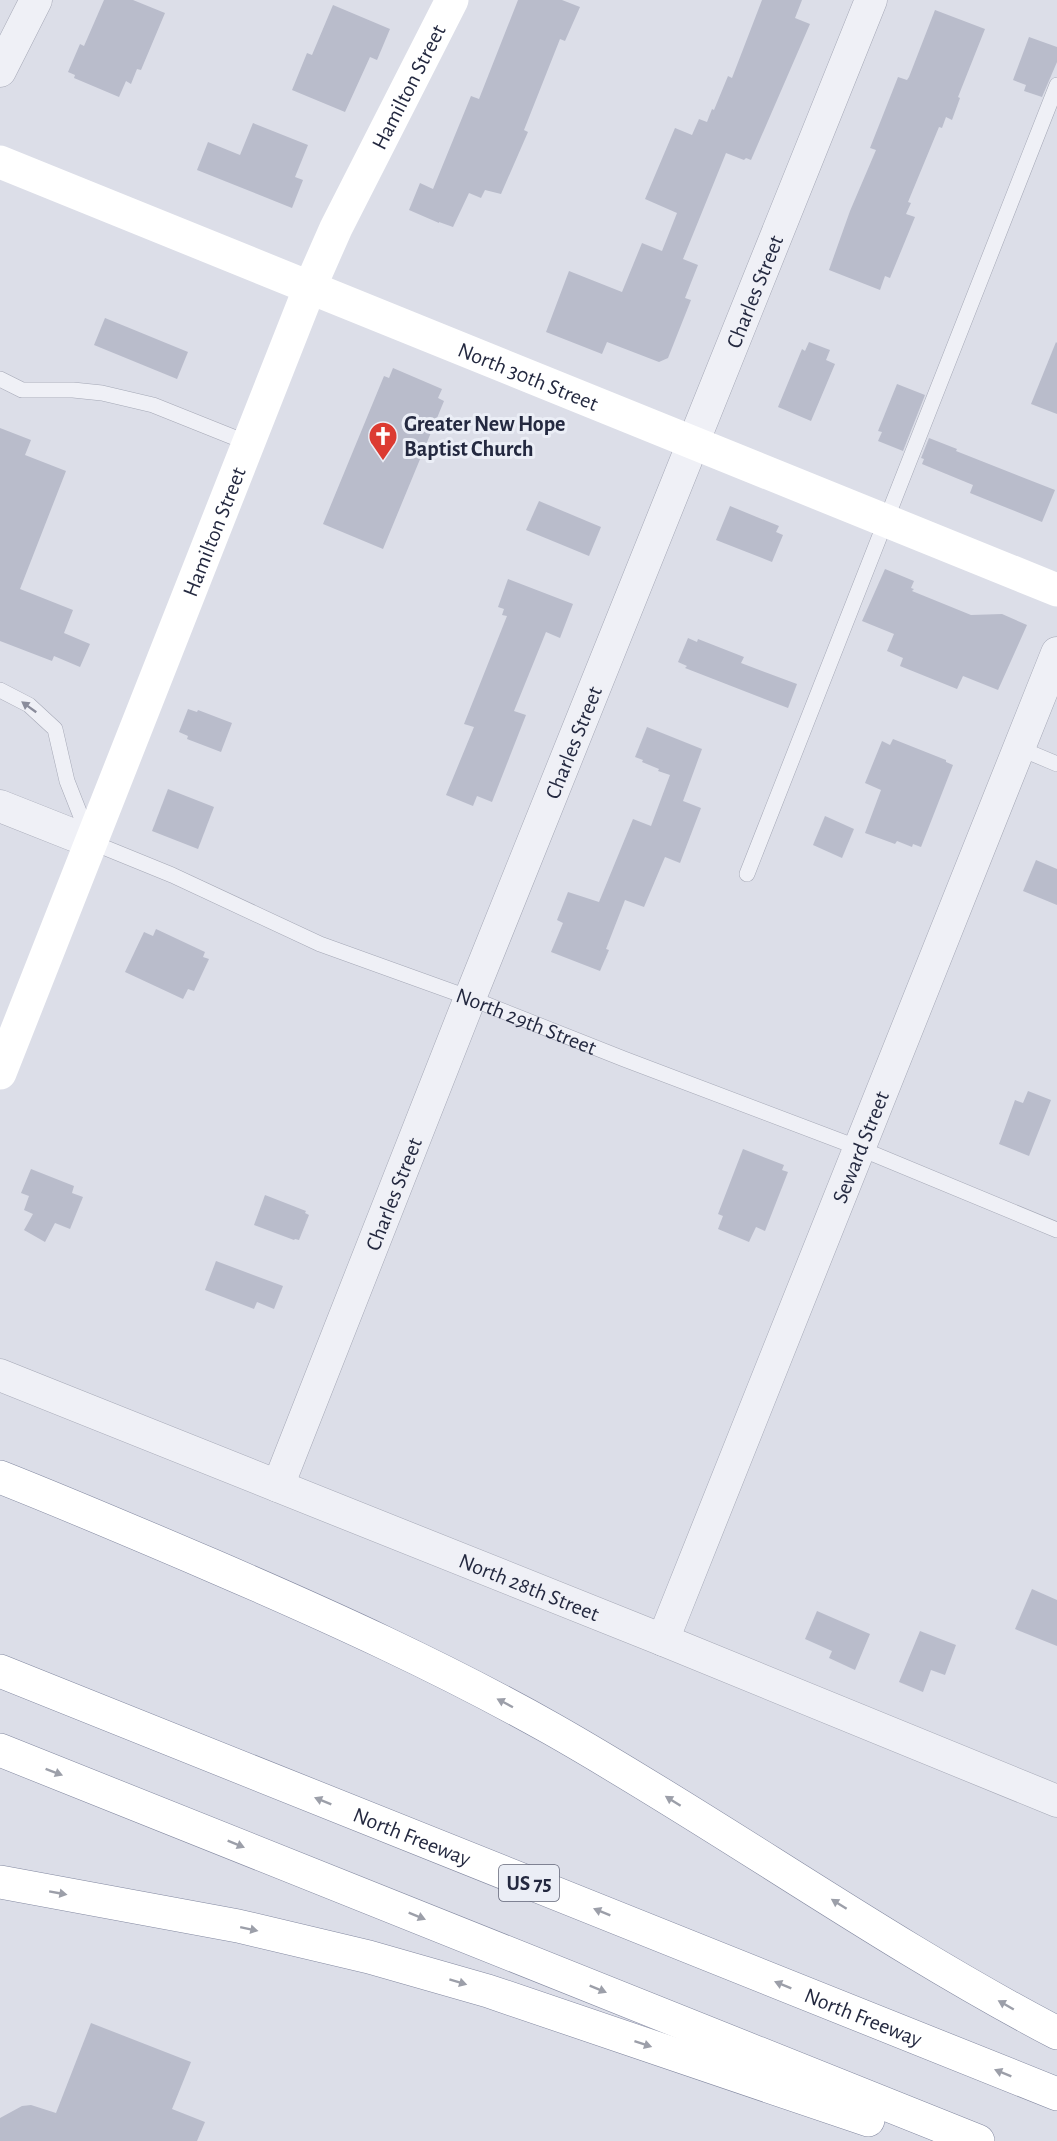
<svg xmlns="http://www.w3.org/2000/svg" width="1057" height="2141" font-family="'Alegreya Sans',sans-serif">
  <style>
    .building { fill: #b9bccb }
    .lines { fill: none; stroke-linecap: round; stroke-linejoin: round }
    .service-casing { stroke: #a5a8b6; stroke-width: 16 }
    .minor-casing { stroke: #a5a8b6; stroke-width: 33 }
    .motorway-casing { stroke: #8288a0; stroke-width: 34 }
    .service { stroke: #eff0f6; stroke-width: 15 }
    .minor { stroke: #eff0f6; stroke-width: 32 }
    .secondary { stroke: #fff; stroke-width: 33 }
    .motorway { stroke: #fff; stroke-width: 33 }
    .oneway { fill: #8a8c9b }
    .oneway2 { fill: #9c9fa9 }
    .labels { text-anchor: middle; stroke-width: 6; stroke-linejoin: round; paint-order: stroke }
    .shield { fill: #ebeef6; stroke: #606477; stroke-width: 1.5 }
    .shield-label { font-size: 21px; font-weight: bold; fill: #242940 }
    .street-label { font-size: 22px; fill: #242940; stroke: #ebeef6 }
    .poi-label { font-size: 22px; font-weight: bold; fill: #242940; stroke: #ebeef6; text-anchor: start }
  </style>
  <rect width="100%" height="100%" fill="#dcdee8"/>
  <!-- building -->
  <g class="building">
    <path d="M104,0H133L165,13L141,70L137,69L131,84L126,81L119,97L74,78L75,75L68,72L80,44L84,46Z"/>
    <path d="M518,0H562L580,7L565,41L560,39L524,130L528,132L501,194L485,190L481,198L469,193L453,227L439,222V223L409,210L420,183L433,189L471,96L479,99Z"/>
    <path d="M762,0H802L795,18L810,24L751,160L746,158L744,160L726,153L683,259L698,265L685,298L691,300L668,358L659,362L607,342L602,354L546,332L569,271L622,292L642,243L662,251L677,213L645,199L675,128L692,135L699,119L707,122L712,109L714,110L728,76L732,78Z"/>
    <path d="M333,5L390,29L377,60L370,57L345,112L292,90L307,53L312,55Z"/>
    <path d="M935,10L985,29L958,97L960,98L952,120L946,117L942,128L939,127L908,202L911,203L906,214L915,217L890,278L885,276L880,290L829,270L850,211L876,150L870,148L898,77L907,80L909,77Z"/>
    <path d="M1029,37L1057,47V62L1042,97L1024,91L1026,85L1013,80Z"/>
    <path d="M253,123L308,145L295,177L303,180L292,208L197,170L208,142L240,155Z"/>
    <path d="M105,318L188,352L177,379L94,345Z"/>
    <path d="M809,342L830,350L826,360L835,364L811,421L778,407L802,349L805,351Z"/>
    <path d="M1056,342L1057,343V414L1031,404Z"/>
    <path d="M393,368L442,389L438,398L444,401L383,549L323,524L384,376L389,378Z"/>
    <path d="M897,384L925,395L903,451L878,441L882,432L878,431Z"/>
    <path d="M0,428L31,440L25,455L66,471L20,589L73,610L64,633L90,644L80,667L54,656L52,661L0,641Z"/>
    <path d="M929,438L957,449L956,451L1055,490L1042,522L970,493L973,485L922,464L924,459L921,458Z"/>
    <path d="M539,501L601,527L589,556L526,530Z"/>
    <path d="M730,506L779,526L776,532L783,535L772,562L716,540Z"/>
    <path d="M885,569L914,581L911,588L914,589L912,591L971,615L1002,614L1027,625L998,690L963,676L957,689L900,666L903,658L887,651L894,634L862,621Z"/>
    <path d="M508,579L573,604L560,638L546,632L514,711L526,715L492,802L477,796L473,806L446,795L474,727L464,724L507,616L502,615L504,609L498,607Z"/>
    <path d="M688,638L697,642L698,639L744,657L741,663L797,684L788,708L685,668L687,666L678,662Z"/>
    <path d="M188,709L197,712L198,710L232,723L221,752L187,739L188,736L179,732Z"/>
    <path d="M647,727L702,749L683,801L701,808L680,863L665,857L644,907L625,900L606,949L609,950L600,971L551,952L563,923L557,920L568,892L599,902L633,819L651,826L670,775L658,771L659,769L642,762L643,760L635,757Z"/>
    <path d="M893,739L946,760V762L953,765L921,847L913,844L912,847L897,841L895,844L865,833L881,790L865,783L882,741L890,745Z"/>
    <path d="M168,789L214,807L198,849L152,831Z"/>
    <path d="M825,816L854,829L842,858L813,845Z"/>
    <path d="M1036,860L1057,869V905L1023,891Z"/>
    <path d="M156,929L205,952L203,957L209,959L194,991L188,989L183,999L125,972L144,932L153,936Z"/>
    <path d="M1028,1091L1051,1100L1029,1156L999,1144L1015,1100L1023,1103Z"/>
    <path d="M743,1149L784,1165L782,1170L788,1172L765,1231L756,1227L749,1242L718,1229L723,1216L718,1214Z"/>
    <path d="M31,1169L74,1186L72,1193L83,1197L70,1229L55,1223L45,1242L24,1230L33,1214L24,1210L29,1196L21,1193Z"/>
    <path d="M265,1195L306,1211L305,1213L309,1215L299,1240L295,1239L294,1240L254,1225Z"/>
    <path d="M216,1261L283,1286L274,1309L257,1302L254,1309L205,1290Z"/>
    <path d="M1032,1589L1057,1600V1646L1015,1629Z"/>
    <path d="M817,1611L870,1634L855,1670L829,1658L832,1651L805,1639Z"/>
    <path d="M920,1631L956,1645L945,1675L931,1670L923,1692L899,1682Z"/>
    <path d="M91,2023L191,2062L172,2109L205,2122L197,2141H0V2118L22,2106L31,2105L56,2113Z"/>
  </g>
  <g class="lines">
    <!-- service casing -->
    <g class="service-casing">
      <g id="service">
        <path d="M0,379L22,390H73L102,393L153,405L248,443"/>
        <path id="s1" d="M0,690L29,705L55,729L67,781L91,842L172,875L320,944L470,998L624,1059L859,1148L1057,1230"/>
        <path d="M1019,748L1057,764"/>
        <path d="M747,874L1057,85"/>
      </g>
    </g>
    <!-- minor casing -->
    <g class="minor-casing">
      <g id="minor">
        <path d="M0,71L36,0"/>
        <path d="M0,806L91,842"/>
        <path id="s2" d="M0,1375L663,1640L1057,1801"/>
        <path id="s3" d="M278,1486L470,998L871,0"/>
        <path id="s4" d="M663,1640L1057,653"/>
      </g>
    </g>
    <!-- motorway casing -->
    <g class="motorway-casing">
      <g id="motorway">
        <path d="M0,1477C71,1505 141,1535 211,1565C327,1615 442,1667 552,1729C723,1826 883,1942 1057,2033"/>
        <path id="s7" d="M0,1671L1057,2094"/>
        <path d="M0,1750L978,2141"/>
        <path d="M0,1882L238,1926L369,1957L488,1991L868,2120"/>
      </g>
    </g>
    <!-- service -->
    <use href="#service" class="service"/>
    <!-- minor -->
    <use href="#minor" class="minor"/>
    <!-- secondary -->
    <g class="secondary">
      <path id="s5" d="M0,162L1057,590"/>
      <path id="s6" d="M0,1073L310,287L336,228L452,0"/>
    </g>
    <!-- motorway -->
    <use href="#motorway" class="motorway"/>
  </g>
  <!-- one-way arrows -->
  <defs><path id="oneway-solid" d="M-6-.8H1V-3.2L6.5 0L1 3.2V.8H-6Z" transform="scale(1.5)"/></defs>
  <use class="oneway" href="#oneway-solid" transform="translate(29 707) rotate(-144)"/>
  <g class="oneway2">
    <use href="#oneway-solid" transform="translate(505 1703) rotate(-152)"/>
    <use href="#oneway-solid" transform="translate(54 1772) rotate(21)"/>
    <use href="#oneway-solid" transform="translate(323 1801) rotate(-158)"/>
    <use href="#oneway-solid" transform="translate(673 1801) rotate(-148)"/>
    <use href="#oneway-solid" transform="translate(236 1844) rotate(22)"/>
    <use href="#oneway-solid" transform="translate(58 1893) rotate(10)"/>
    <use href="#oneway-solid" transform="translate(839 1904) rotate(-148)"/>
    <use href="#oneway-solid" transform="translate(602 1912) rotate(-158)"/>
    <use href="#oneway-solid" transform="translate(417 1916) rotate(22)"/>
    <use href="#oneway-solid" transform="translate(249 1929) rotate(12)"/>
    <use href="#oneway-solid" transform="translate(458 1982) rotate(17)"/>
    <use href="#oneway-solid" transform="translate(783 1985) rotate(-158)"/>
    <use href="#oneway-solid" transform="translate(598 1989) rotate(22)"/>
    <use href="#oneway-solid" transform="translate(1006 2005) rotate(-150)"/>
    <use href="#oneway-solid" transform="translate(643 2044) rotate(18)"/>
    <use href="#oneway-solid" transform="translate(1003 2073) rotate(-158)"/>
  </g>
  <!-- icons -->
  <defs>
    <g id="church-pin" transform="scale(1.5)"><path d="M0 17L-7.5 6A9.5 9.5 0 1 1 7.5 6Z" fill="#dc3b32" stroke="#ebeef6"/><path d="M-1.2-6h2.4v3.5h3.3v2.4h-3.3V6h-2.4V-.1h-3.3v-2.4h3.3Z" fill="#fff"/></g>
  </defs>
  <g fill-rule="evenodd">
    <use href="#church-pin" x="383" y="436"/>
  </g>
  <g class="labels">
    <!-- shield labels -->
    <rect class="shield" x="499" y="1865" width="60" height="36" rx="4.5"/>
    <g class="shield-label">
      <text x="529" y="1890">US 75</text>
    </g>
    <!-- street labels -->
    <g class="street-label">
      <text dy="8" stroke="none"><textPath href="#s6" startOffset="1068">Hamilton Street</textPath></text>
      <text dy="8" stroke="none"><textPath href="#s3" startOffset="1286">Charles Street</textPath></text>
      <text dy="8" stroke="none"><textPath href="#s5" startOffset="570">North 30th Street</textPath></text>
      <text dy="8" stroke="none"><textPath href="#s6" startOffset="582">Hamilton Street</textPath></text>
      <text dy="8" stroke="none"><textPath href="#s3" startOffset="800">Charles Street</textPath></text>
      <text dy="8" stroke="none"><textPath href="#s1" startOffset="658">North 29th Street</textPath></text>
      <text dy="8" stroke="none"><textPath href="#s4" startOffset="531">Seward Street</textPath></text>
      <text dy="8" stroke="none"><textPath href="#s3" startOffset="314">Charles Street</textPath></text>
      <text dy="8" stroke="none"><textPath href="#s2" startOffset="570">North 28th Street</textPath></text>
      <text dy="8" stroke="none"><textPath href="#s7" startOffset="444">North Freeway</textPath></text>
      <text dy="8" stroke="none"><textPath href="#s7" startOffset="930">North Freeway</textPath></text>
    </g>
    <!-- poi labels -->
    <g class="poi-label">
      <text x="404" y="431">Greater New Hope<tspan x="404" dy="25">Baptist Church</tspan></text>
    </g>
  </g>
</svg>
